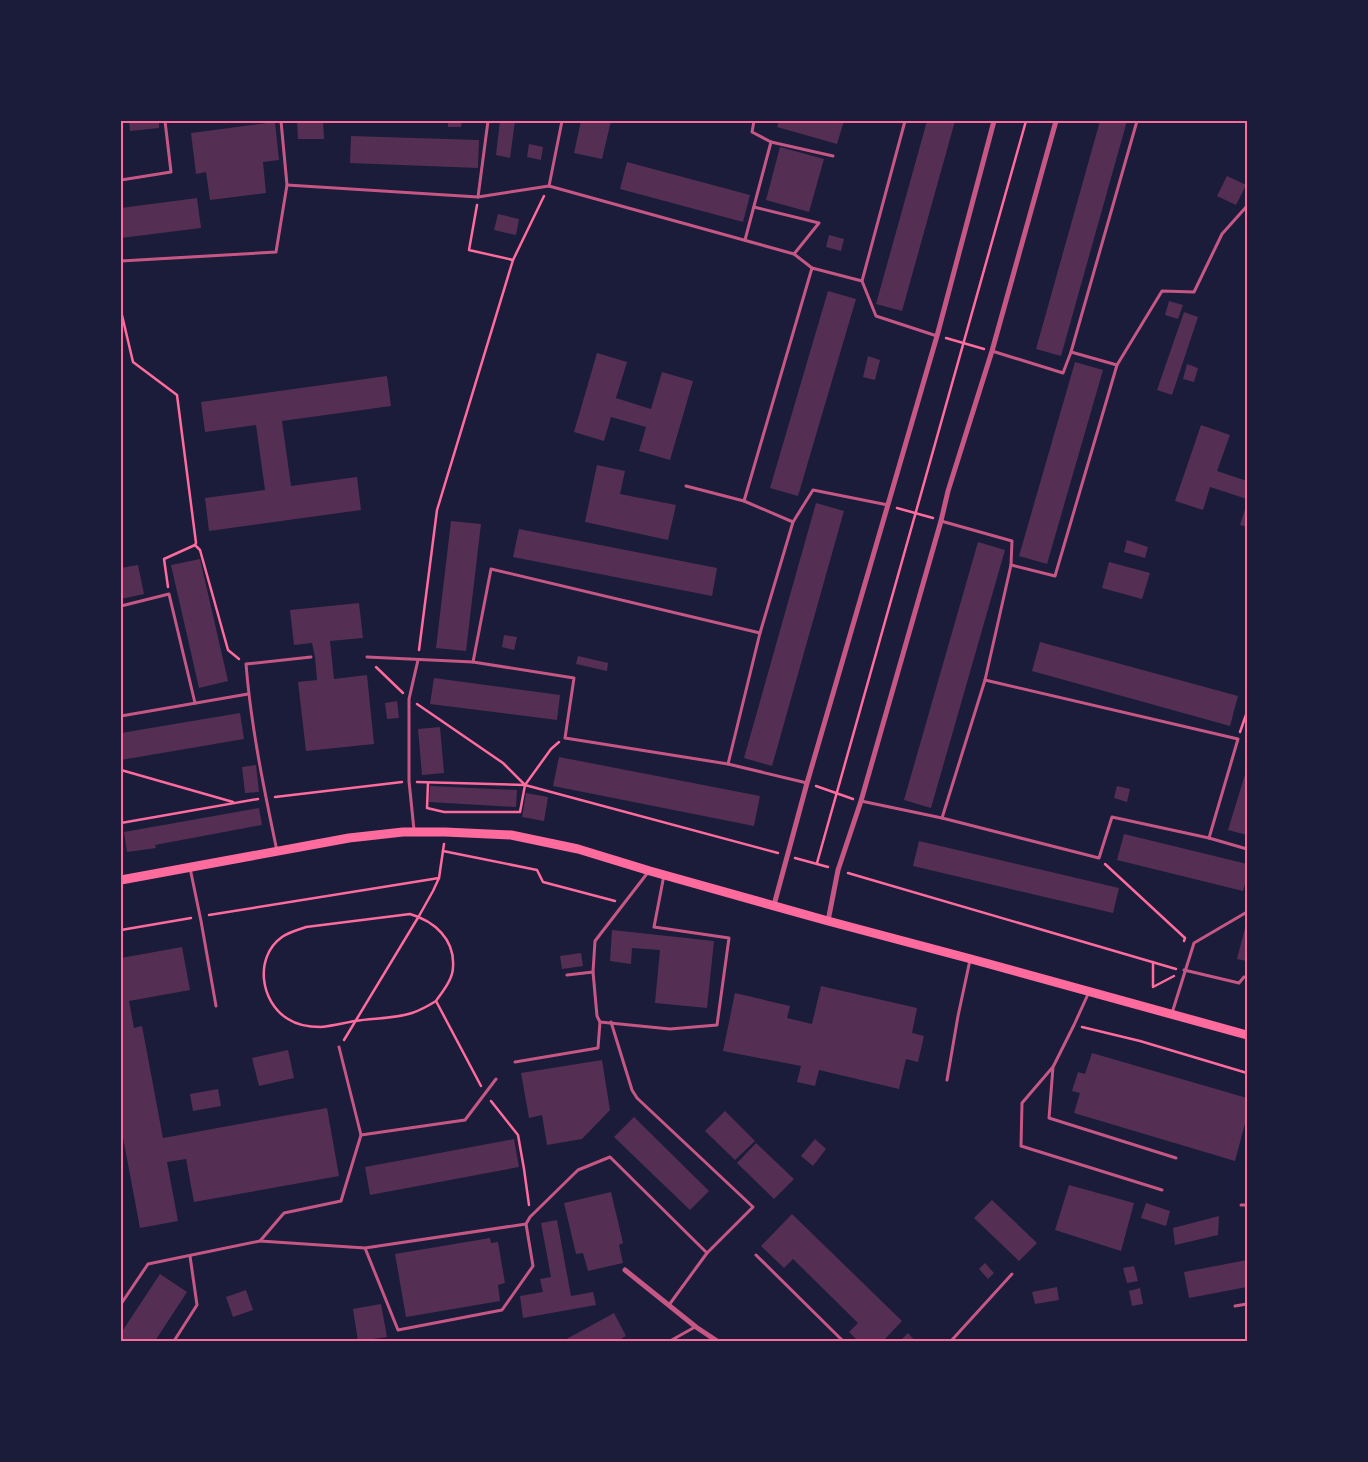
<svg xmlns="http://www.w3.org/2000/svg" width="1368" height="1462" font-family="Roboto,sans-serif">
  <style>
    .building { fill: #542f53 }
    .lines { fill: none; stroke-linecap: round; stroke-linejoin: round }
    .path { stroke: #ff6b9d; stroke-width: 2.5 }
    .service { stroke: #c65784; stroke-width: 3 }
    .minor { stroke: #c65784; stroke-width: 5 }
    .secondary { stroke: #ff6b9d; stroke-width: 9 }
    .neatline { fill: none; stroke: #ff6b9d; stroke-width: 2 }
  </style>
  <rect width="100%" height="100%" fill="#1b1b3a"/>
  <!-- building -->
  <g class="building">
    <path d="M129,121H159V128L130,131Z"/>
    <path d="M297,121H323L324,139H298Z"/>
    <path d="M448,121H462L461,127H448Z"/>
    <path d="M500,121H515L510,158L496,155Z"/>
    <path d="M581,121H611L602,159L574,153Z"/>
    <path d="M779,121H844L837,144L777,127Z"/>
    <path d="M927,121H955L902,311L876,304Z"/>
    <path d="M1100,121H1127L1061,356L1036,349Z"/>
    <path d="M275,122L279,160L263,162L266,193L210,200L206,172L196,174L191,133Z"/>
    <path d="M351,136L479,140L478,168L350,163Z"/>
    <path d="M529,144L543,147L541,160L527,157Z"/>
    <path d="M780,147L824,159L809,212L766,200Z"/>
    <path d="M627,162L750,195L743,222L620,189Z"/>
    <path d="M1227,176L1246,185L1236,205L1217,196Z"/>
    <path d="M197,198L201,228L121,238V208Z"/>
    <path d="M498,214L519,219L516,235L494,230Z"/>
    <path d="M829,235L844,239L841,251L826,247Z"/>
    <path d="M828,291L856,299L798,496L770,488Z"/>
    <path d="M1169,301L1183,305L1178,319L1165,315Z"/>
    <path d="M1184,312L1198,317L1172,395L1157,390Z"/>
    <path d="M597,353L627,362L616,398L651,409L662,372L693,381L670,460L639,451L646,427L611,417L604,441L574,432Z"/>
    <path d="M868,356L880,360L875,380L863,377Z"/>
    <path d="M1075,362L1103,370L1047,564L1019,556Z"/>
    <path d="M1187,364L1198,368L1194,382L1183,379Z"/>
    <path d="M387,376L391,406L282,421L291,486L357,477L361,510L209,531L205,498L265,490L256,425L205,432L201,402Z"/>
    <path d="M1201,425L1230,435L1217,471L1247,481V499L1210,487L1203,510L1175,501Z"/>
    <path d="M597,465L625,471L620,494L676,505L668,540L585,522Z"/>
    <path d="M816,503L844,511L772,766L744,758Z"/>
    <path d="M1246,506H1247V527L1240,525Z"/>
    <path d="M451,521L481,524L466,651L436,648Z"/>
    <path d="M519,529L717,568L712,596L513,557Z"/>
    <path d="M1127,540L1148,547L1145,558L1124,552Z"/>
    <path d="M978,542L1005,550L931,808L904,800Z"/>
    <path d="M200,559L228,681L199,688L171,565Z"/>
    <path d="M1109,562L1150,573L1142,599L1102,588Z"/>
    <path d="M138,565L144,594L121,599V568Z"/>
    <path d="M359,603L363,638L330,641L334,679L367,675L374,744L306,751L298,682L317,680L315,657L312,643L294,645L290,610Z"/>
    <path d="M504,635L517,637L514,650L502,647Z"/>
    <path d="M1040,642L1238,696L1230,726L1032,671Z"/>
    <path d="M578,656L608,663L607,671L576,664Z"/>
    <path d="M434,678L560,695L557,720L430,704Z"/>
    <path d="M397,701L399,718L387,719L385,703Z"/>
    <path d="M240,713L244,739L121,760V733Z"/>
    <path d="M440,727L444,773L422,775L418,729Z"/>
    <path d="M559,757L760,796L754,826L553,786Z"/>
    <path d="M256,765L259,792L245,793L242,767Z"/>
    <path d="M1247,768V835L1228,830Z"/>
    <path d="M430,786L517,790L516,807L429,802Z"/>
    <path d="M1117,786L1130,789L1127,802L1114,798Z"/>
    <path d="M526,793L548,797L544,821L522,817Z"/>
    <path d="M259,808L262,825L155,845L156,848L127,852L124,832Z"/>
    <path d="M1124,834L1247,864V877L1243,891L1117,860Z"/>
    <path d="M919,841L1119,888L1113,913L913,866Z"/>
    <path d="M1246,924H1247V961L1237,959Z"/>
    <path d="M612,930L714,941L707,1008L655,1003L660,950L632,948L631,964L610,961Z"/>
    <path d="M182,947L190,990L129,1001L134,1028L142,1026L163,1138L327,1108L339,1176L194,1202L186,1159L167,1162L178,1221L140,1228L121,1127V958Z"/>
    <path d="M581,953L583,966L562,969L560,956Z"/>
    <path d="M821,986L917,1008L912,1033L924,1036L918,1062L906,1059L899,1089L819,1070L815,1086L797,1082L801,1066L723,1051L735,993L790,1006L787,1018L812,1024Z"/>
    <path d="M288,1050L294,1078L259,1086L252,1058Z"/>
    <path d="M1092,1053L1247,1098V1116L1235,1161L1074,1113L1080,1093L1072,1091L1078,1072L1085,1074Z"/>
    <path d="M602,1060L610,1110L582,1139L547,1145L542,1115L529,1118L521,1073Z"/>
    <path d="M218,1089L221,1106L193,1111L190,1094Z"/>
    <path d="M725,1111L755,1141L735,1160L705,1131Z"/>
    <path d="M634,1117L709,1191L690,1210L614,1137Z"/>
    <path d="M514,1139L519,1167L370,1195L365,1167Z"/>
    <path d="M815,1139L826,1149L813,1166L801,1156Z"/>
    <path d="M756,1143L794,1179L774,1199L737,1163Z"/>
    <path d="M1069,1185L1134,1203L1121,1251L1055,1230Z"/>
    <path d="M611,1192L623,1243L619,1245L623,1263L588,1271L583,1253L576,1254L564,1203Z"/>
    <path d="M992,1200L1037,1243L1019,1261L974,1218Z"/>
    <path d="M1146,1203L1170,1211L1166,1226L1141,1218Z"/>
    <path d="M792,1214L902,1321L883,1341H858L849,1332L858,1323L793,1259L784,1268L761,1246Z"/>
    <path d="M1219,1216L1218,1235L1175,1245L1173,1228Z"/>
    <path d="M557,1220L571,1296L593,1292L596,1305L523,1318L520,1296L543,1292L540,1279L551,1277L541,1223Z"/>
    <path d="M490,1238L491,1243L498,1242L505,1283L498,1285L500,1301L406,1317L395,1254Z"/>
    <path d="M1247,1260V1287L1189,1298L1184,1272Z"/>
    <path d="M985,1263L994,1273L988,1279L979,1269Z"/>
    <path d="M1134,1266L1138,1281L1127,1283L1123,1268Z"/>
    <path d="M160,1274L187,1292L155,1341H121V1333Z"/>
    <path d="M1057,1287L1059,1300L1035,1304L1032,1292Z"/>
    <path d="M1140,1288L1143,1304L1132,1306L1129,1291Z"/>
    <path d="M246,1290L253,1310L233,1317L226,1297Z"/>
    <path d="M381,1304L387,1337L358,1341L353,1309Z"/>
    <path d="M614,1313L626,1336L617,1341H563Z"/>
    <path d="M908,1333L915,1341H900Z"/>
  </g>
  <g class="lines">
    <!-- path -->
    <g class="path">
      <path d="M477,205L469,250L513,260"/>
      <path d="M121,311L133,362L177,395L196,543L195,545"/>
      <path d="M946,338L984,349"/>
      <path d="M897,508L933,518"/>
      <path d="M168,587L164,559L195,545L200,550L228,650L239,659"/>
      <path d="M419,650L437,510L513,260L544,196"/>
      <path d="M376,667L403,693"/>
      <path d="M417,704L503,763L524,784"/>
      <path d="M1240,732L1247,712"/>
      <path d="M121,770L233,802"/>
      <path d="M417,782L525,785L778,853"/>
      <path d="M428,783L427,808L444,812H520L525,785L551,749L559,742"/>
      <path d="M816,786L853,799"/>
      <path d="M275,797L402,782"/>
      <path d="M121,823L258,799"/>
      <path d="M443,851L537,870L543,882L615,901"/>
      <path d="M795,858L828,867"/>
      <path d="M817,863L1026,121"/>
      <path d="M1105,864L1185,938L1184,941"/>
      <path d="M848,873L1176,969"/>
      <path d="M209,915L439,878"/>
      <path d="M121,930L191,918"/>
      <path d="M1153,962V987L1174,976"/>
      <path d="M436,1001C443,991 453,979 453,967C455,939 434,921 410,914L306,927C298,930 289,932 282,937C254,957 260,1002 288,1019C297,1025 310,1027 321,1027C332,1026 344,1023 355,1021C373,1018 394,1019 412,1013C421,1010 428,1006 436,1001L481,1086"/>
      <path d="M1082,1027L1140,1041L1247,1073"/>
      <path d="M344,1040L419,916L433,891L439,878L444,844"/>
      <path d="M491,1101L518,1135L524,1169L529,1205"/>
    </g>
    <!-- service -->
    <g class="service">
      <path d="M754,121L752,132L771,142L833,156"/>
      <path d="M905,121L862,281L876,316L937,336"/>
      <path d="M1246,121L1247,122"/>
      <path d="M121,180L171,172L165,121"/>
      <path d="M287,185L478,197L488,121"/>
      <path d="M549,186L562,121"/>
      <path d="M478,197L549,186L794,254L812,268"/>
      <path d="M754,207L819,223L794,254"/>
      <path d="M745,240L771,142"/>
      <path d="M121,261L276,252L287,185L281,121"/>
      <path d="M992,351L1063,373L1071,352L1137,121"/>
      <path d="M1117,365L1162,291L1194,292L1222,234L1247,206"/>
      <path d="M686,486L744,501"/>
      <path d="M941,521L1012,541L1011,565"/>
      <path d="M793,522L744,501L812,268L862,281"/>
      <path d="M121,606L169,594L195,703"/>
      <path d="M367,657L473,662L574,678L565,738L728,764L807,783"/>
      <path d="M473,662L491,569L760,633"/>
      <path d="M985,680L1238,739L1209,838"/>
      <path d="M121,716L248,694"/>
      <path d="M728,764L760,633L793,522L813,490L888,505"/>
      <path d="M861,801L942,818L985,680L1011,565L1055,576L1117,365L1071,352"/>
      <path d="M942,818L1099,858L1112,817L1209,838L1247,849"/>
      <path d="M414,830L409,781V699L418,660"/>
      <path d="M277,851C264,789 251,727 246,664L311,657"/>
      <path d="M190,868L201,921L216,1006"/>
      <path d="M1184,970L1239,983L1244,977H1247"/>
      <path d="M567,975L593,972"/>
      <path d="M1089,992L1074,1025L1053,1067L1049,1118L1176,1158"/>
      <path d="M1172,1013L1194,943L1247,912"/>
      <path d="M600,1022L670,1029L717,1025L729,938L654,927L664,875"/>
      <path d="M611,1022L632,1090L637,1098L753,1207L707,1253"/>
      <path d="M339,1047L361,1135"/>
      <path d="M515,1062L598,1048L600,1022L597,1016L593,972L595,941L649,871"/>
      <path d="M1052,1068L1022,1103L1021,1146L1162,1190"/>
      <path d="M947,1080L958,1016L970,960"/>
      <path d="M1241,1205H1247"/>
      <path d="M526,1224L530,1217L578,1170L610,1157L707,1253L669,1305"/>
      <path d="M260,1241L365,1248L526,1224L533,1266L502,1310L398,1330L365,1248"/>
      <path d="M756,1255L843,1341"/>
      <path d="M121,1304L148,1264L260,1241L284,1213L341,1201L361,1135L465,1120L496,1079"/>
      <path d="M1235,1306L1247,1304"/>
      <path d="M174,1341L197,1305L190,1256"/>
      <path d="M670,1341L695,1327"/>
      <path d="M951,1341L1012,1274"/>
    </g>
    <!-- minor -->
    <g class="minor">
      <path d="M774,905L807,783L937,336L994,121"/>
      <path d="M828,921L838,870L861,801L941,521L948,491L992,351L1056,121"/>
      <path d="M625,1270L696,1327L717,1341"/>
    </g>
    <!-- secondary -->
    <path class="secondary" d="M121,880L349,838L403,832H445L511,835L578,849L650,871L828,921L971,959L1247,1035"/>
  </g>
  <!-- border -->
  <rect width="1368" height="1462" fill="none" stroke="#1b1b3a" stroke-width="245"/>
  <rect x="122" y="122" width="1124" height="1218" class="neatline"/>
</svg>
